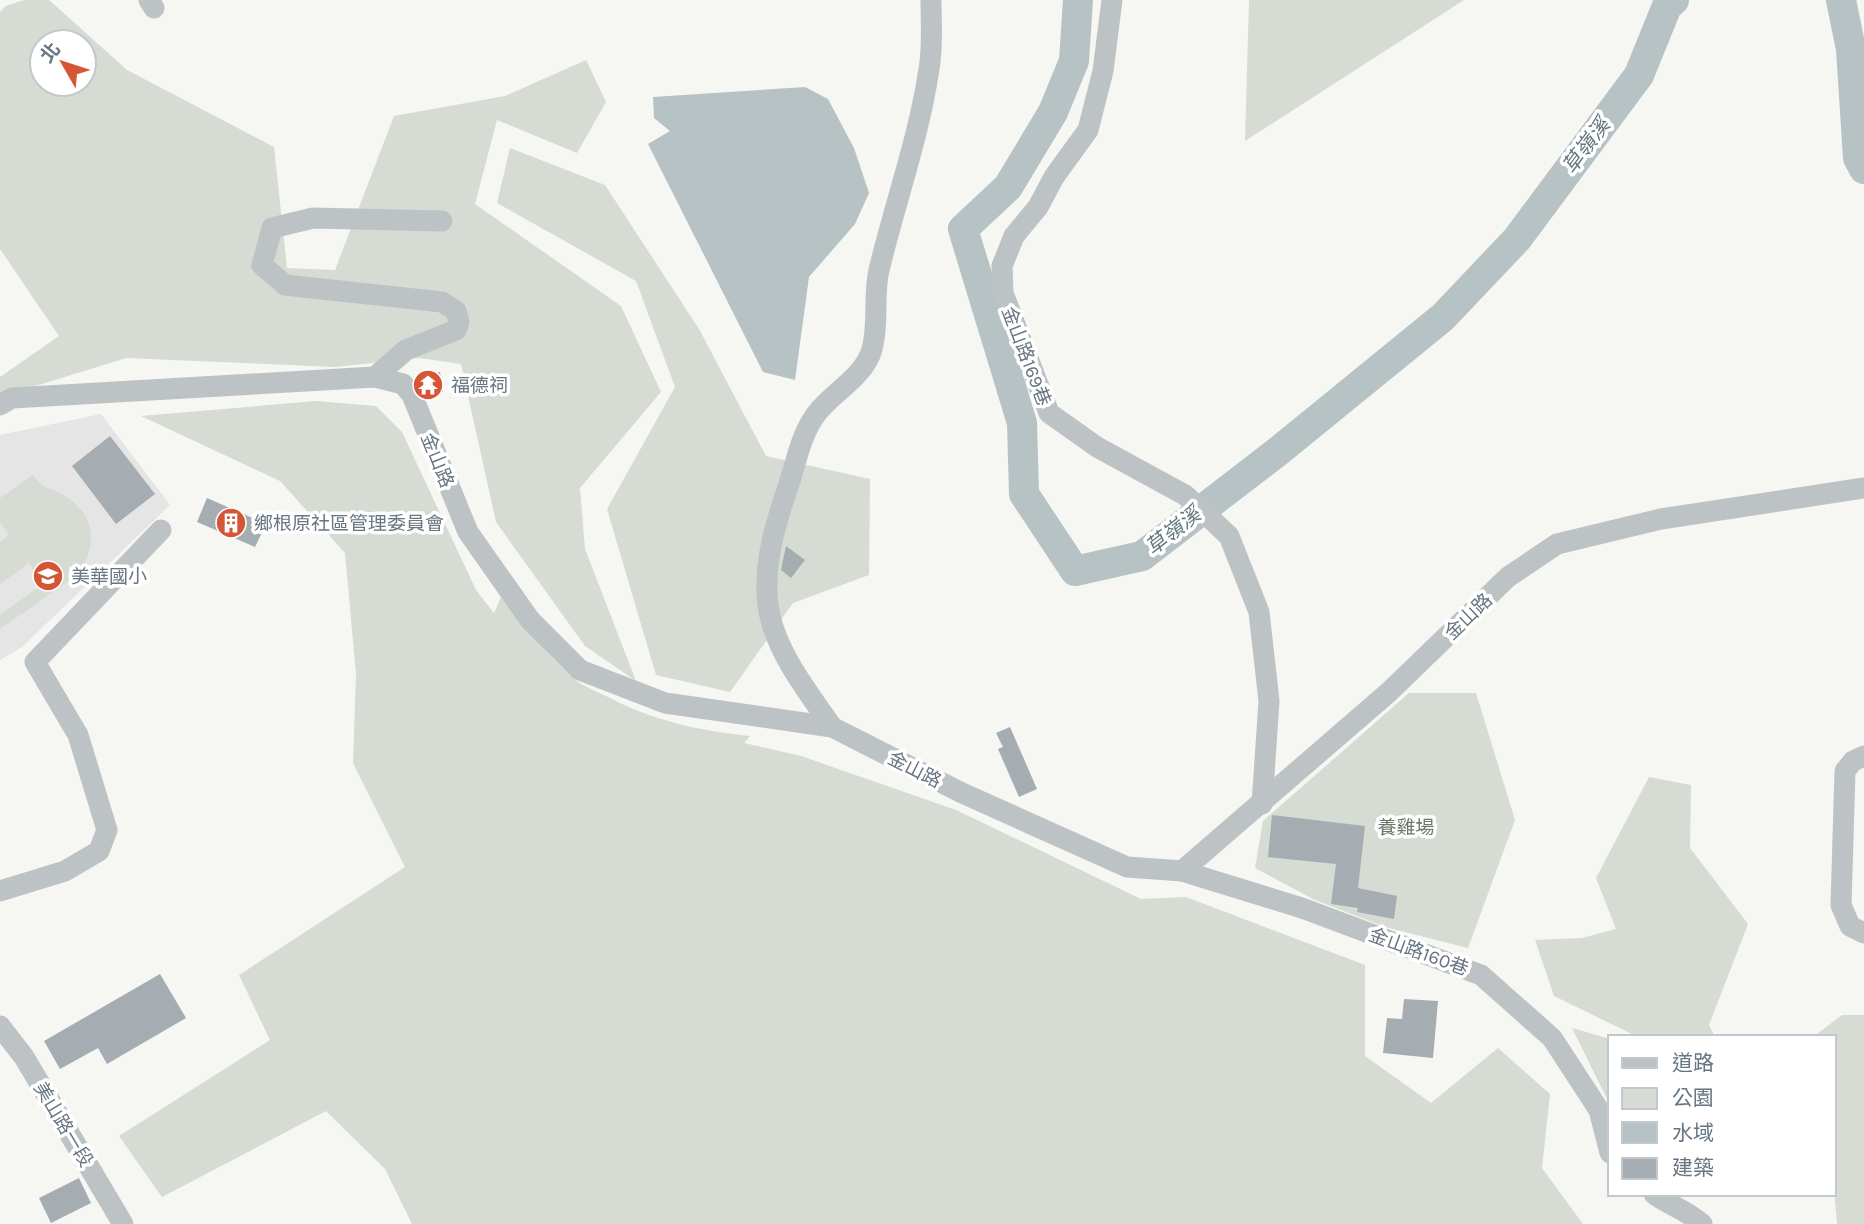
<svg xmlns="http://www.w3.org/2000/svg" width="1864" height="1224" font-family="Karla,'Noto Sans TC',sans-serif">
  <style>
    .built { fill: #e4e5e4 }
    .green { fill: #d6dbd3; fill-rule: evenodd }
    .water { fill: #b7c2c5 }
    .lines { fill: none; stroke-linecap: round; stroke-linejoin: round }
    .river { stroke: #b7c2c5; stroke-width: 30 }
    .building { fill: #a5adb2 }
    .minor { stroke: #bdc2c5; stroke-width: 21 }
    .labels { text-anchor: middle; stroke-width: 7; stroke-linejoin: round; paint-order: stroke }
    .street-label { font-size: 19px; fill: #677682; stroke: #fff }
    .poi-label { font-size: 19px; fill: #677682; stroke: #fff; text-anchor: start }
    .park-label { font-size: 19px; fill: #6a7966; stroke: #fff }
    .water-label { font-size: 21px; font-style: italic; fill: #63777e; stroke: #fff }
  </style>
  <rect width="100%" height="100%" fill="#f6f6f3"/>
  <!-- built -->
  <path class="built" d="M101,414L170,505L22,647L0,660V435Z"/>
  <!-- green -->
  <g class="green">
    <path d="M24,0H49L127,70L274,147L287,268L335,270L394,116L505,96L586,60L606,102L577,153L497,120L475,204L621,306L661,392L580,488L585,549L636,681L585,646L496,522L461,364L419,358L335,367L126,358L0,397V377L59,336L0,249V12L6,6ZM42,42H84V84H42Z"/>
    <path d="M1249,0H1464L1245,141Z"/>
    <path d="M510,148L605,185L699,329L766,456L870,479L869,575L793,603L730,692L656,675L607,509L675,387L636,281L497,203Z"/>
    <path d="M316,401L376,406L402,432L476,590L494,613L501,597C525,626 548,657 577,681C585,687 596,691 606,696C651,720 699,731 750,736L744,743L801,756L956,810L1141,899L1186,897L1365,965V1056L1431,1103L1498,1048L1550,1094L1542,1168L1583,1224H412L385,1169L326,1111L162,1197L119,1136L270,1040L239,975L405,867L353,763L356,674L345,553L280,481L141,416Z"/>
    <path d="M33,475C45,492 49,486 64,495C96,516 99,546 77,575L0,629V615L43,584L24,556L28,564L0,584V542L9,535L0,522V498Z"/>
    <path d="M1409,693H1476L1515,820L1468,948L1385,927L1315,900L1255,868L1263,821Z"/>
    <path d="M1649,777L1691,785L1690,848L1748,924L1709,1025L1715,1037H1638L1554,996L1535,940L1582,938L1616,929L1596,878Z"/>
    <path d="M1842,1015H1864V1224H1837L1834,1189V1037H1813Z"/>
    <path d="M1572,1028L1610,1039V1105Z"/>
  </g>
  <!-- water -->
  <path class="water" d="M805,87L828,99L854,148L869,193L855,224L809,277L795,380L763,372L648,144L670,131L654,118L653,97Z"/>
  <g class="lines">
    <!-- river -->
    <g class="river">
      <path d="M1078,0L1074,61L1053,112L1008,187L963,229L1022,423L1024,494L1075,571L1142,556L1276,453L1443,317L1517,239L1639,75L1667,6L1674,0"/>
      <path d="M1841,0L1851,49L1858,158L1864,169"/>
    </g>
  </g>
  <!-- building -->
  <g class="building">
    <path d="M440,372L443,392L426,395L414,377Z"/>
    <path d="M110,436L155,494L116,524L72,466Z"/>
    <path d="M207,498L266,524L255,547L197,522Z"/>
    <path d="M786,546L805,560L791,578L781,570Z"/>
    <path d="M1010,727L1037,789L1019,797L998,749L1003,747L996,733Z"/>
    <path d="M1272,815L1365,826L1358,888L1397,896L1394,919L1357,912L1358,908L1331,904L1336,864L1268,857Z"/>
    <path d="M160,974L186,1018L107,1064L98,1048L60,1069L44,1041Z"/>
    <path d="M1404,999L1438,1001L1433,1058L1383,1053L1387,1018L1402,1019Z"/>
    <path d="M79,1178L91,1203L51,1223L39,1198Z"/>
  </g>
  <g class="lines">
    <!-- minor -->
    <g class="minor">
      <path d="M149,0L154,8"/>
      <path d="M1112,0L1103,71L1088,130L1054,177L1038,207L1014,236L1002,266L1003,293L1049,413L1097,447L1185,495L1229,536L1259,612L1269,701L1262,804"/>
      <path d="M375,377L406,350L456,330L459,322L456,311L442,302L285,285L262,265L272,228L313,218L442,221"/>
      <path d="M0,405L12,398L375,377L403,384L412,395L468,532L530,620L580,670L665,703L832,727L960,792L1127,867L1182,871L1389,692L1508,577L1557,544L1661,519L1864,488"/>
      <path d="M832,727C811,696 785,664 773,627C758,582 773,530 788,487C796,463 801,433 817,413C833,392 865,376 872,349C879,324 873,295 879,270C895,203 919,137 929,69C933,47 931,22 931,0"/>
      <path d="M1864,756L1853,761L1845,771L1841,905L1850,926L1864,933"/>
      <path d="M1182,871L1302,908L1481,975L1552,1038L1599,1110L1610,1153"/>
      <path d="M0,891L65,871L99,851L107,830L78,735L35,662L161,530"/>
      <path d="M0,1026L24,1057L123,1224"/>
      <path d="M1654,1194C1669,1205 1688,1211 1702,1224"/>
    </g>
  </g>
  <!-- icons -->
  <defs>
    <g id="temple-disc" transform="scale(1.575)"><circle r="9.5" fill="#d55634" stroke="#fff"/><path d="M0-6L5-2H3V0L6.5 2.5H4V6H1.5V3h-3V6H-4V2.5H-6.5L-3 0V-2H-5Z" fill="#fff"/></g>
    <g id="building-disc" transform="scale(1.575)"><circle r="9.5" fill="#d55634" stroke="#fff"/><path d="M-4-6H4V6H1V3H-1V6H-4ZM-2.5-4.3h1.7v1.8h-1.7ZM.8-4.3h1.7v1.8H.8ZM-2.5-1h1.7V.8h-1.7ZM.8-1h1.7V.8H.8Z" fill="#fff"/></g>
    <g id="school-disc" transform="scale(1.575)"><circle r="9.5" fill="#d55634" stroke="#fff"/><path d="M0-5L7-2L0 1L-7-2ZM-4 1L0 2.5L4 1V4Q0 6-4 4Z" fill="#fff"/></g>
  </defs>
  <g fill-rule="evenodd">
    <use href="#temple-disc" x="428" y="385"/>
    <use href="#building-disc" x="231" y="523"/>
    <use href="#school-disc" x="48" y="576"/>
  </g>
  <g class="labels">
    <!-- street labels -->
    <g class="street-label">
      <text transform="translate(1027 356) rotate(69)" y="7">金山路169巷</text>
      <text transform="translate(438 460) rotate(68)" y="7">金山路</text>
      <text transform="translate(1468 616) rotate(-44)" y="7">金山路</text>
      <text transform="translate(915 769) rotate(27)" y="7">金山路</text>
      <text transform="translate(1419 951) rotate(20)" y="7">金山路160巷</text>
      <text transform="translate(64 1124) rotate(59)" y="7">美山路一段</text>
    </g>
    <!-- poi labels -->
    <g class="poi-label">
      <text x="451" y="392">福德祠</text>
      <text x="254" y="530">鄉根原社區管理委員會</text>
      <text x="71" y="583">美華國小</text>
    </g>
    <!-- park labels -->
    <g class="park-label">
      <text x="1406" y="834">養雞場</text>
    </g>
    <!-- water labels -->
    <g class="water-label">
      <text transform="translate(1586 146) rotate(-53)" y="7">草嶺溪</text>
      <text transform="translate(1173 531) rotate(-38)" y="7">草嶺溪</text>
    </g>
  </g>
  <!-- legend -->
  <rect x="1608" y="1035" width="228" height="161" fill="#ffffff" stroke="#c2c8cd" stroke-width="2"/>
  <rect x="1622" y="1058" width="35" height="10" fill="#bdc2c5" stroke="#c2c8cd" stroke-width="2"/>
  <text x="1672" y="1070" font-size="21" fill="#677682">道路</text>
  <rect x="1622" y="1088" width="35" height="21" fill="#d6dbd3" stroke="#c2c8cd" stroke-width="2"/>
  <text x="1672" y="1105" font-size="21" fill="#677682">公園</text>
  <rect x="1622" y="1122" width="35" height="21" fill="#b7c2c5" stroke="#c2c8cd" stroke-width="2"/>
  <text x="1672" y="1140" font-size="21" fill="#677682">水域</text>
  <rect x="1622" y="1158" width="35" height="21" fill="#a5adb2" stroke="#c2c8cd" stroke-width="2"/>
  <text x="1672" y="1175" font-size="21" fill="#677682">建築</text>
  <!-- north arrow -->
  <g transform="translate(63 63) rotate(309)"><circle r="33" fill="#ffffff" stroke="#c2c8cd" stroke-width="2"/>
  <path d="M0-5L12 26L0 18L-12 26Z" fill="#d55634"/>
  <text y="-10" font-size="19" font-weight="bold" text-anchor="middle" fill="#677682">北</text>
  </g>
</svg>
